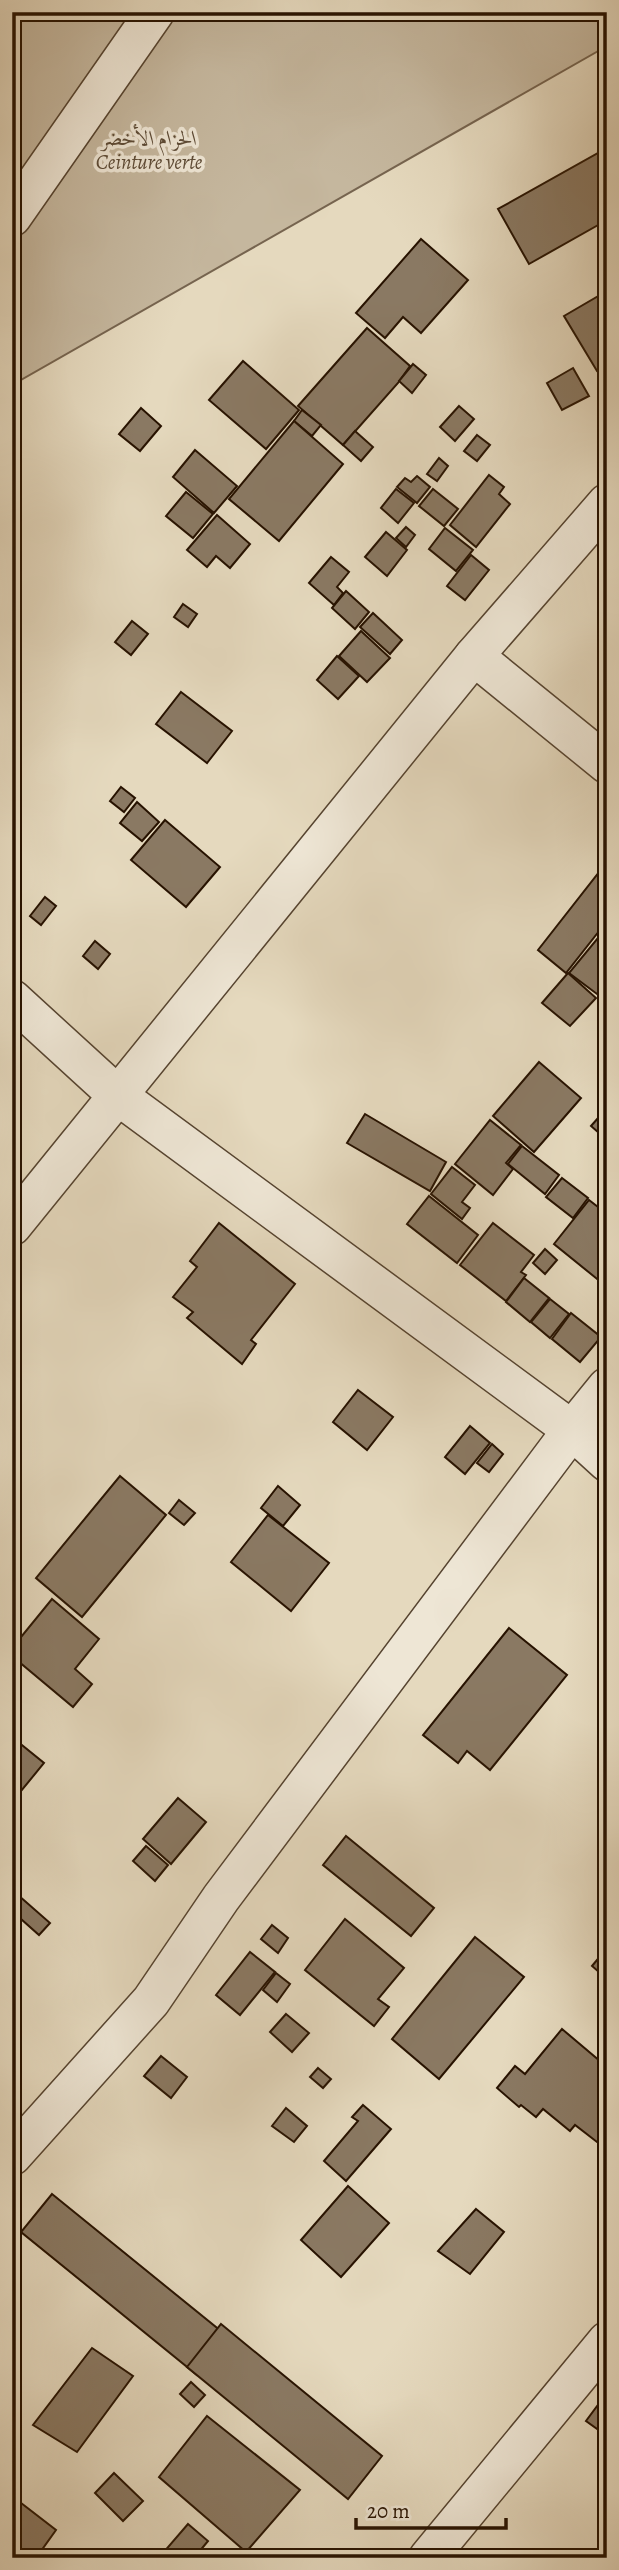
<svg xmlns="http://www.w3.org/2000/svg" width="619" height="2570" font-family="Alegreya,Amiri,serif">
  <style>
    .green { fill: #c5b79e; stroke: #76644f; stroke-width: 2 }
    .building { fill: #8a7963; stroke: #271200; stroke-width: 2 }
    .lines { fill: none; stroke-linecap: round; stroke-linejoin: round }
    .minor-casing { stroke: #564430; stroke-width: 41 }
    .minor { stroke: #eee6d5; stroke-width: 38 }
    .labels { text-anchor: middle; stroke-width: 7; stroke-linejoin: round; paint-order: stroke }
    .park-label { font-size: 21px; font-style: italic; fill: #5e4c37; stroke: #eee6d5 }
  </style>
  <rect width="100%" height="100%" fill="#e5d9be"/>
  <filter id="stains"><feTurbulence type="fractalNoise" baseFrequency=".00286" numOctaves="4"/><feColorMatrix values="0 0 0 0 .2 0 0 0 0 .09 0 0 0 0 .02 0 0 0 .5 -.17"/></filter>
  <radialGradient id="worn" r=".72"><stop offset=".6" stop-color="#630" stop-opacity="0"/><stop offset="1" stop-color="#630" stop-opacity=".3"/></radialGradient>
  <!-- green -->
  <path class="green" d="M12,12H607V46L12,385Z"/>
  <!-- building -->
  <g class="building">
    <path d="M607,148V220L529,264L498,209Z"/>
    <path d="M421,239L468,280L421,333L403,317L385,338L356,313Z"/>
    <path d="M607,291V366L597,371L564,316Z"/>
    <path d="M367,328L410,366L398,383L343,445L298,406Z"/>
    <path d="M243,361L299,410L266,449L209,400Z"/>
    <path d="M413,364L426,375L412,393L399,381Z"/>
    <path d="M573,368L589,396L562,410L547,383Z"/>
    <path d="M459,406L474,419L455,441L440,427Z"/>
    <path d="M141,408L161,426L140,451L119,434Z"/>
    <path d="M302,410L321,425L312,436L294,421Z"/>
    <path d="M294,421L343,464L279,541L229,499Z"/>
    <path d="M355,431L373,447L361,461L343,445Z"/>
    <path d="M477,435L490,445L477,461L464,451Z"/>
    <path d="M195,450L237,486L214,513L173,477Z"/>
    <path d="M439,458L448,466L437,481L427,474Z"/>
    <path d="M489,475L504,487L499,494L510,504L476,547L450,525Z"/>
    <path d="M417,476L430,487L417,503L397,487L405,478L411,482Z"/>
    <path d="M396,489L414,503L398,523L381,508Z"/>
    <path d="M433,489L458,509L444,526L419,506Z"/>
    <path d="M186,492L213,514L193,538L166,516Z"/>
    <path d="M217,515L250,544L230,568L216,556L207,567L187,550Z"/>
    <path d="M406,527L415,535L406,547L396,538Z"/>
    <path d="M445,528L473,550L456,571L429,549Z"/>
    <path d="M386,532L407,550L387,576L365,557Z"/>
    <path d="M471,555L489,570L465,600L447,586Z"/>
    <path d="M331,557L349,572L337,587L343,593L334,605L309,583Z"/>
    <path d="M346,591L369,612L355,629L332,608Z"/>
    <path d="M183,604L197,614L188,627L174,617Z"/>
    <path d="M373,613L402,640L390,654L360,627Z"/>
    <path d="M132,621L148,634L131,655L115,642Z"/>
    <path d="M361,631L390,658L367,682L339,656Z"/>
    <path d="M337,656L359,676L338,699L317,680Z"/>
    <path d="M181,692L232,731L207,763L156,724Z"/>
    <path d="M121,787L135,798L124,812L110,801Z"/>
    <path d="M137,802L159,822L142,841L120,823Z"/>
    <path d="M165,820L220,867L186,907L131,860Z"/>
    <path d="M607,862V921L566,973L538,950Z"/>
    <path d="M45,897L56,906L41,925L30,916Z"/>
    <path d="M607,927V982L597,994L569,973Z"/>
    <path d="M95,941L110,954L98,969L83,956Z"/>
    <path d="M568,973L596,998L570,1026L542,1003Z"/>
    <path d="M539,1062L581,1098L534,1152L493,1116Z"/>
    <path d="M607,1108V1140L591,1126Z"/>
    <path d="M365,1114L446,1162L430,1191L347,1143Z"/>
    <path d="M490,1120L521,1145L506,1163L513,1169L493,1195L455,1164Z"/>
    <path d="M522,1146L559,1175L545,1194L508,1164Z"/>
    <path d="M452,1167L475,1185L462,1202L470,1208L462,1219L431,1194Z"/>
    <path d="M562,1178L588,1198L573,1218L546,1197Z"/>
    <path d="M429,1196L478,1235L457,1263L407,1224Z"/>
    <path d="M589,1200L607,1214V1287L554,1244Z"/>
    <path d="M219,1223L295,1284L251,1340L256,1344L242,1364L187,1318L193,1312L173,1297L197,1267L190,1261Z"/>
    <path d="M493,1223L534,1255L521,1272L526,1275L506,1301L460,1265Z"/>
    <path d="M545,1249L557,1260L545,1274L533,1263Z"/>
    <path d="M524,1278L549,1298L530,1322L506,1302Z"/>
    <path d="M550,1299L569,1314L550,1338L531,1322Z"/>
    <path d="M571,1313L601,1337L580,1362L552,1339Z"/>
    <path d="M358,1390L393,1417L367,1450L333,1422Z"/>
    <path d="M470,1426L490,1443L465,1474L445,1457Z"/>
    <path d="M492,1444L503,1454L489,1472L477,1463Z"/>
    <path d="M120,1476L166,1515L82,1617L36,1578Z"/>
    <path d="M278,1486L300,1505L283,1526L261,1508Z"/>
    <path d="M179,1500L195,1513L184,1525L169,1513Z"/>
    <path d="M268,1515L329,1563L291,1611L231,1562Z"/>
    <path d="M52,1599L99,1639L75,1669L92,1684L73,1707L12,1656V1648Z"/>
    <path d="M509,1628L567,1675L490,1770L467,1751L458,1763L423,1735Z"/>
    <path d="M12,1737L44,1763L12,1802Z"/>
    <path d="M178,1798L206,1822L171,1864L143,1839Z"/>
    <path d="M346,1836L434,1908L411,1936L323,1865Z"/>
    <path d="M146,1846L168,1865L155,1881L133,1861Z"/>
    <path d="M18,1895L50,1923L39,1935L12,1911V1903Z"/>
    <path d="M345,1919L404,1968L378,1999L389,2007L374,2026L305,1970Z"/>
    <path d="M272,1925L288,1938L278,1953L261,1939Z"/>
    <path d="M475,1937L524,1977L439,2079L392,2039Z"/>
    <path d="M607,1948V1979L592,1966Z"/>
    <path d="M250,1952L275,1972L240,2015L216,1995Z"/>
    <path d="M276,1973L290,1984L277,2002L263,1990Z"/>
    <path d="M286,2014L309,2033L292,2052L270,2032Z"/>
    <path d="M562,2029L607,2067V2131L597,2142L575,2125L570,2131L543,2109L536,2117L521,2105L519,2107L497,2088L515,2066L525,2074Z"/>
    <path d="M161,2056L187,2077L171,2098L144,2076Z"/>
    <path d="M318,2068L331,2079L323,2088L310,2077Z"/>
    <path d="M363,2105L391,2129L346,2181L324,2161L358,2121L352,2117Z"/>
    <path d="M286,2108L307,2126L294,2142L272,2126Z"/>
    <path d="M348,2186L389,2223L341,2277L301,2240Z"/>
    <path d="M52,2194L227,2336L197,2375L21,2232Z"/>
    <path d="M476,2209L504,2232L470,2274L438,2251Z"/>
    <path d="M221,2324L382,2456L348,2499L187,2367Z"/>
    <path d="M92,2348L133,2376L77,2452L33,2425Z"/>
    <path d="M191,2382L205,2395L194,2407L180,2394Z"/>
    <path d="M606,2394L607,2395V2436L586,2421Z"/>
    <path d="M207,2416L300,2490L246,2552L159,2477Z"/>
    <path d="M114,2473L143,2501L123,2521L95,2493Z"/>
    <path d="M12,2496L56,2530L36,2558H12Z"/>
    <path d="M188,2524L208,2541L194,2558H168L163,2553Z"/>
  </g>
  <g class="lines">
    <!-- minor casing -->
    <g class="minor-casing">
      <g id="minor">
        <path d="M12,217L155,12"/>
        <path d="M474,656L607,764"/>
        <path d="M12,999L117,1095L572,1430L607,1462"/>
        <path d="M12,1226L474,656L607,503"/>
        <path d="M12,2156L151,2001L221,1898L572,1430L607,1387"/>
        <path d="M428,2558L607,2341"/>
      </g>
    </g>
    <!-- minor -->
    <use href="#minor" class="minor"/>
  </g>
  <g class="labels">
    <!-- park labels -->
    <g class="park-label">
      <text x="149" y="145">الحزام الأخضر<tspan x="149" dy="24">Ceinture verte</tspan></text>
    </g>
  </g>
  <!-- margin -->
  <rect width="619" height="2570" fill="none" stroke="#e5d9be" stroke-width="42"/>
  <rect x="14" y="14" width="591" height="2542" fill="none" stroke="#271200" stroke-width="3.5"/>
  <rect x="21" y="21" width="577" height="2528" fill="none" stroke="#271200" stroke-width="2"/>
  <!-- scale -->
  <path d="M356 2518v10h150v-10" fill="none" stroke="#271200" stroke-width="3.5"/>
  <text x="367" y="2518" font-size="21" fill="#271200" stroke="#eee6d5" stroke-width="5" paint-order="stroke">20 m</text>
  <rect width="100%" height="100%" filter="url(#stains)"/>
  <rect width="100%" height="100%" fill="url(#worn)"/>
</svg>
